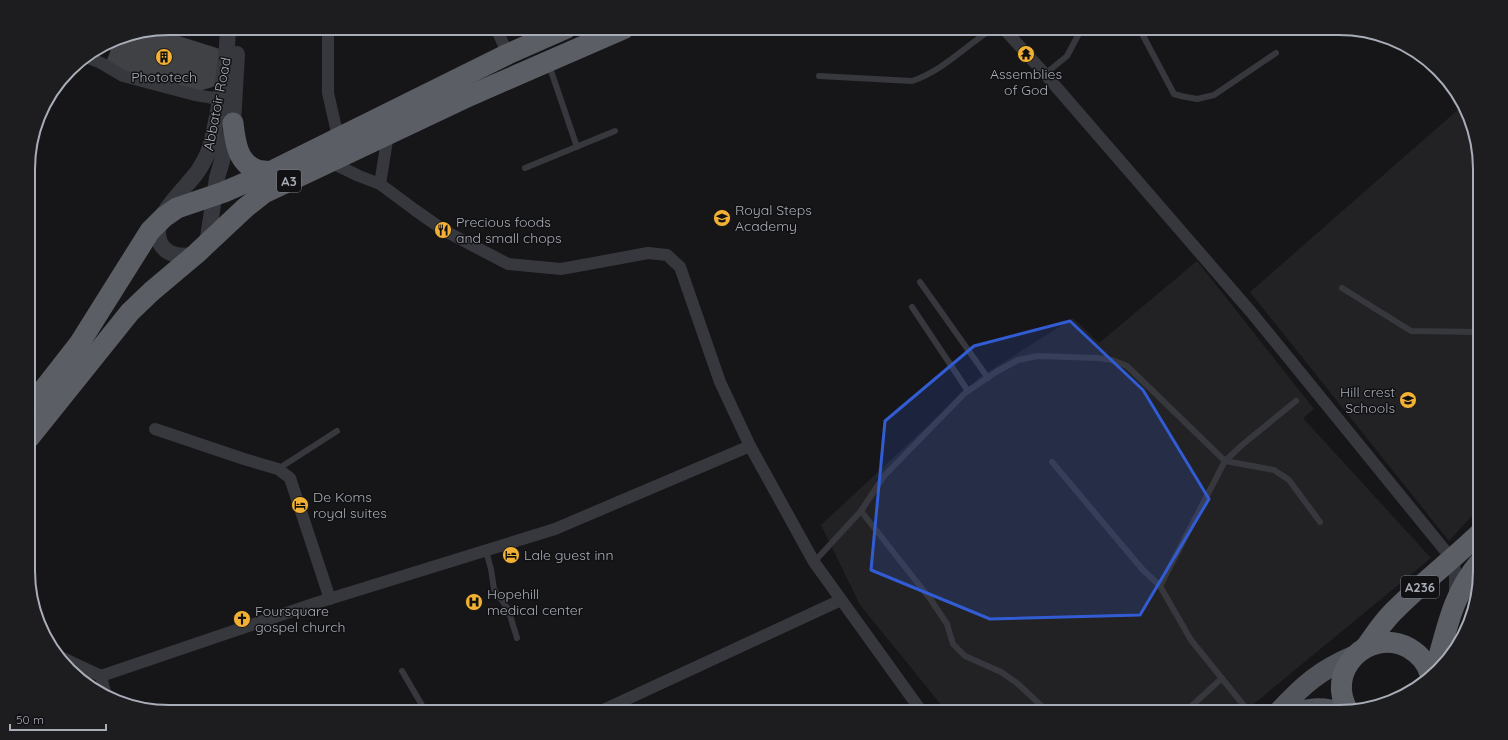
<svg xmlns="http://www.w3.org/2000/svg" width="1508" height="740" font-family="Quicksand,sans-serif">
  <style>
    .built { fill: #222225 }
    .building { fill: #404145 }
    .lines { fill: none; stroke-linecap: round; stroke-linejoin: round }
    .service { stroke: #37383d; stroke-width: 6 }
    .minor { stroke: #37383d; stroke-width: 12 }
    .tertiary { stroke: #37383d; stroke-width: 16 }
    .primary { stroke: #53555c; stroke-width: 20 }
    .trunk { stroke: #5b5e65; stroke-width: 21 }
    .marked { fill: #325cd3; fill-opacity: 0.2; stroke: #325cd3; stroke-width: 3; stroke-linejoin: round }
    .labels { text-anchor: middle; stroke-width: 3; stroke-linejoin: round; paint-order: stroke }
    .shield { fill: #111113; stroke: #7b7e86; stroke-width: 1 }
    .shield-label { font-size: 13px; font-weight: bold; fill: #a8adb8 }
    .poi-label { font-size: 14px; fill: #a8adb8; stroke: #111113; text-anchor: start }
    .street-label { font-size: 14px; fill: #a8adb8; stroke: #111113 }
    .rim { fill: none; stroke: #a8adb8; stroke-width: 2 }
  </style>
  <rect width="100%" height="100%" fill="#161618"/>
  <!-- built -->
  <g class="built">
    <path d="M1461,107L1479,151L1480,507L1449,541L1250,292Z"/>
    <path d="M1197,261L1314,409L1303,418L1431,558L1244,712H947L860,605L821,525L980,377L1073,318L1099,343Z"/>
  </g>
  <!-- building -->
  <path class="building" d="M160,30L220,49L216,86L192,93L105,65L115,39Z"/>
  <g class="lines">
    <!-- service -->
    <g class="service">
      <path d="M1139,28L1174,94L1181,96L1197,99L1214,95L1276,53"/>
      <path d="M549,65L577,147"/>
      <path d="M1045,74L1067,56L1082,28"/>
      <path d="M819,76L912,81C943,71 966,45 994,28"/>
      <path d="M525,168L615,131"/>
      <path d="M920,282L988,378"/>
      <path d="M1342,288L1411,331L1479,332"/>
      <path d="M912,307L968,391"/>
      <path d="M1052,462L1143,570L1160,586"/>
      <path d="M278,469L337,431"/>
      <path d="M861,511L931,600L947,624L953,644L965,656L1001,672L1017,683L1048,712"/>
      <path d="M486,551L491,569L494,589L508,609L517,638"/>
      <path d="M814,562L861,511L884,476L965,393L996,372L1018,360L1038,356L1098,358L1112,360L1127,366L1225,461L1242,445L1296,401"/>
      <path d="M402,671L426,712"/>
      <path d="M1185,712L1222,678"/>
      <path d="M1249,712L1191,640L1160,586L1225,461L1274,470L1289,480L1320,522"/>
    </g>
    <!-- minor -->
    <g class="minor">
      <path d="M328,28V93L338,137"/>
      <path d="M496,28L508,54"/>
      <path d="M1003,28L1045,74L1251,312L1452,559L1455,569V594"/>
      <path d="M86,57L101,63L123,76L195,95L220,99"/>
      <path d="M330,162L359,176L380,184L415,210L445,231L508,264L561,269L648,253L667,255L680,267L720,382L750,446L814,562L922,712"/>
      <path d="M380,184L388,134"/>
      <path d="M155,429L244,459L278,469L290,478L330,599"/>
      <path d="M56,655L101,676L106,697"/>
      <path d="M101,676L316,603L555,529L750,446"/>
      <path d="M599,712L841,600"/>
    </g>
    <!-- tertiary -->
    <g class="tertiary">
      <path d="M207,244L217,178L233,123L237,54"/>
      <path d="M196,254C177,259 157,253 158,230C159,212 184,189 195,175C199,170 203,163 206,157C212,146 213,133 216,122C222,91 227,60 228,28"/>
    </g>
    <!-- primary -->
    <g class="primary">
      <path d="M1278,712C1303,685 1320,670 1353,656"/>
      <path d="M1295,712C1310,708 1324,706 1339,712"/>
    </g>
    <!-- trunk -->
    <g class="trunk">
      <path d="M233,123C235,140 237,163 257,170C261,171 265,171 270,172"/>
      <path d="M29,408L79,344L150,231L164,217L177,208L224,192L270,172L508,54L567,28"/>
      <path d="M29,438L130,312L152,291L196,254L245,208L264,193L469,96L625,28"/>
      <path d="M1366,647C1375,634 1384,620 1396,609C1423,582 1453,559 1480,533"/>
      <path d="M1436,667C1447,628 1453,593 1480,562"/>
      <path d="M1349,712C1323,672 1368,626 1409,648C1419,654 1427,663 1430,674"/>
    </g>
  </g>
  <!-- marked area -->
  <path class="marked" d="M1070,321L1143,390L1209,499L1140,615L990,619L871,570L885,421L974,346Z"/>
  <!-- icons -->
  <defs>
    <g id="temple-disc" transform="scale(0.9)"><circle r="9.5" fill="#f2b134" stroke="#111113"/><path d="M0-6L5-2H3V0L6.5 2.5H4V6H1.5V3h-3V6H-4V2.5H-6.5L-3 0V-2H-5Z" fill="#111"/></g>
    <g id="building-disc" transform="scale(0.9)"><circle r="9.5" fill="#f2b134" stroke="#111113"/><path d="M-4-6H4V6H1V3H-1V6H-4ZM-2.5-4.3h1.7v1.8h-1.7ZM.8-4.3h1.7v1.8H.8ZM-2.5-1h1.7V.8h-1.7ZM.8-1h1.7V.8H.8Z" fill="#111"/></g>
    <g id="school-disc" transform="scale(0.9)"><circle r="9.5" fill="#f2b134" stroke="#111113"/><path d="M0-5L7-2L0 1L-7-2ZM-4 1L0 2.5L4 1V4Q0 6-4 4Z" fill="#111"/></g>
    <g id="restaurant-disc" transform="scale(0.9)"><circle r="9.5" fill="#f2b134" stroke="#111113"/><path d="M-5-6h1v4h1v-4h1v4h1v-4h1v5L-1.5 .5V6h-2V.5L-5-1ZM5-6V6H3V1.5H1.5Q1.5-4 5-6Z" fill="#111"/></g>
    <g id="hotel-disc" transform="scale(0.9)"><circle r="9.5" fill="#f2b134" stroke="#111113"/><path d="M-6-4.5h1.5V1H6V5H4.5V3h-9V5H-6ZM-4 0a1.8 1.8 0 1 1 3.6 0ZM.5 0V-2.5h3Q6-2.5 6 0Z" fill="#111"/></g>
    <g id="hospital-disc" transform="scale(0.9)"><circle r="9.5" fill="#f2b134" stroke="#111113"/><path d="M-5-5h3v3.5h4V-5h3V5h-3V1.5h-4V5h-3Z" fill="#111"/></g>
    <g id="church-disc" transform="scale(0.9)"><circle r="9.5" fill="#f2b134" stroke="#111113"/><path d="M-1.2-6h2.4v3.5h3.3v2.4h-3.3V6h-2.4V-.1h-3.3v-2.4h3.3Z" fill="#111"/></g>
  </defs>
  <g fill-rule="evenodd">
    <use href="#temple-disc" x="1026" y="54"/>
    <use href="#building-disc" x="164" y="57"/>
    <use href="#school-disc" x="722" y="218"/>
    <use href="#restaurant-disc" x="443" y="230"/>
    <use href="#school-disc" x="1408" y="400"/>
    <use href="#hotel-disc" x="300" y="505"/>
    <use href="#hotel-disc" x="511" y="555"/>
    <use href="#hospital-disc" x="474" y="602"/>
    <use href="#church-disc" x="242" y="619"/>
  </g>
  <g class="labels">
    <!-- shield labels -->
    <g class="shield">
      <rect x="277" y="170" width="24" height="22" rx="3"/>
      <rect x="1401" y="576" width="38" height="22" rx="3"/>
    </g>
    <g class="shield-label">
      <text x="289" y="186">A3</text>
      <text x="1420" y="592">A236</text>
    </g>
    <!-- poi labels -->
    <g class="poi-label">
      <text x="1026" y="79" text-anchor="middle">Assemblies<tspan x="1026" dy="16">of God</tspan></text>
      <text x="164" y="82" text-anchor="middle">Phototech</text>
      <text x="735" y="215">Royal Steps<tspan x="735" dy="16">Academy</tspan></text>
      <text x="456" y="227">Precious foods<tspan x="456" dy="16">and small chops</tspan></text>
      <text x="1395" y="397" text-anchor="end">Hill crest<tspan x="1395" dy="16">Schools</tspan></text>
      <text x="313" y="502">De Koms<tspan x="313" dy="16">royal suites</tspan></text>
      <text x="524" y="560">Lale guest inn</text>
      <text x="487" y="599">Hopehill<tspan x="487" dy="16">medical center</tspan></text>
      <text x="255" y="616">Foursquare<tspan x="255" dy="16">gospel church</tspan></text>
    </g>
    <!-- street labels -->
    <g class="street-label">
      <text transform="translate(217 104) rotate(-79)" y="5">Abbatoir Road</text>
    </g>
  </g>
  <!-- crop -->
  <path d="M0 0H1508V740H0ZM169 35H1339A134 134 0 0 1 1473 169V571A134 134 0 0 1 1339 705H169A134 134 0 0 1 35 571V169A134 134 0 0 1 169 35Z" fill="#1d1d20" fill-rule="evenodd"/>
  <path class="rim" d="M169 35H1339A134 134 0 0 1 1473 169V571A134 134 0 0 1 1339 705H169A134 134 0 0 1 35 571V169A134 134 0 0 1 169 35Z"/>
  <!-- scale -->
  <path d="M10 724v6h96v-6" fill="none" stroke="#a8adb8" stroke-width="2"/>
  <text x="16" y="724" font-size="12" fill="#a8adb8" stroke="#111113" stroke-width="3" paint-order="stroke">50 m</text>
</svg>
